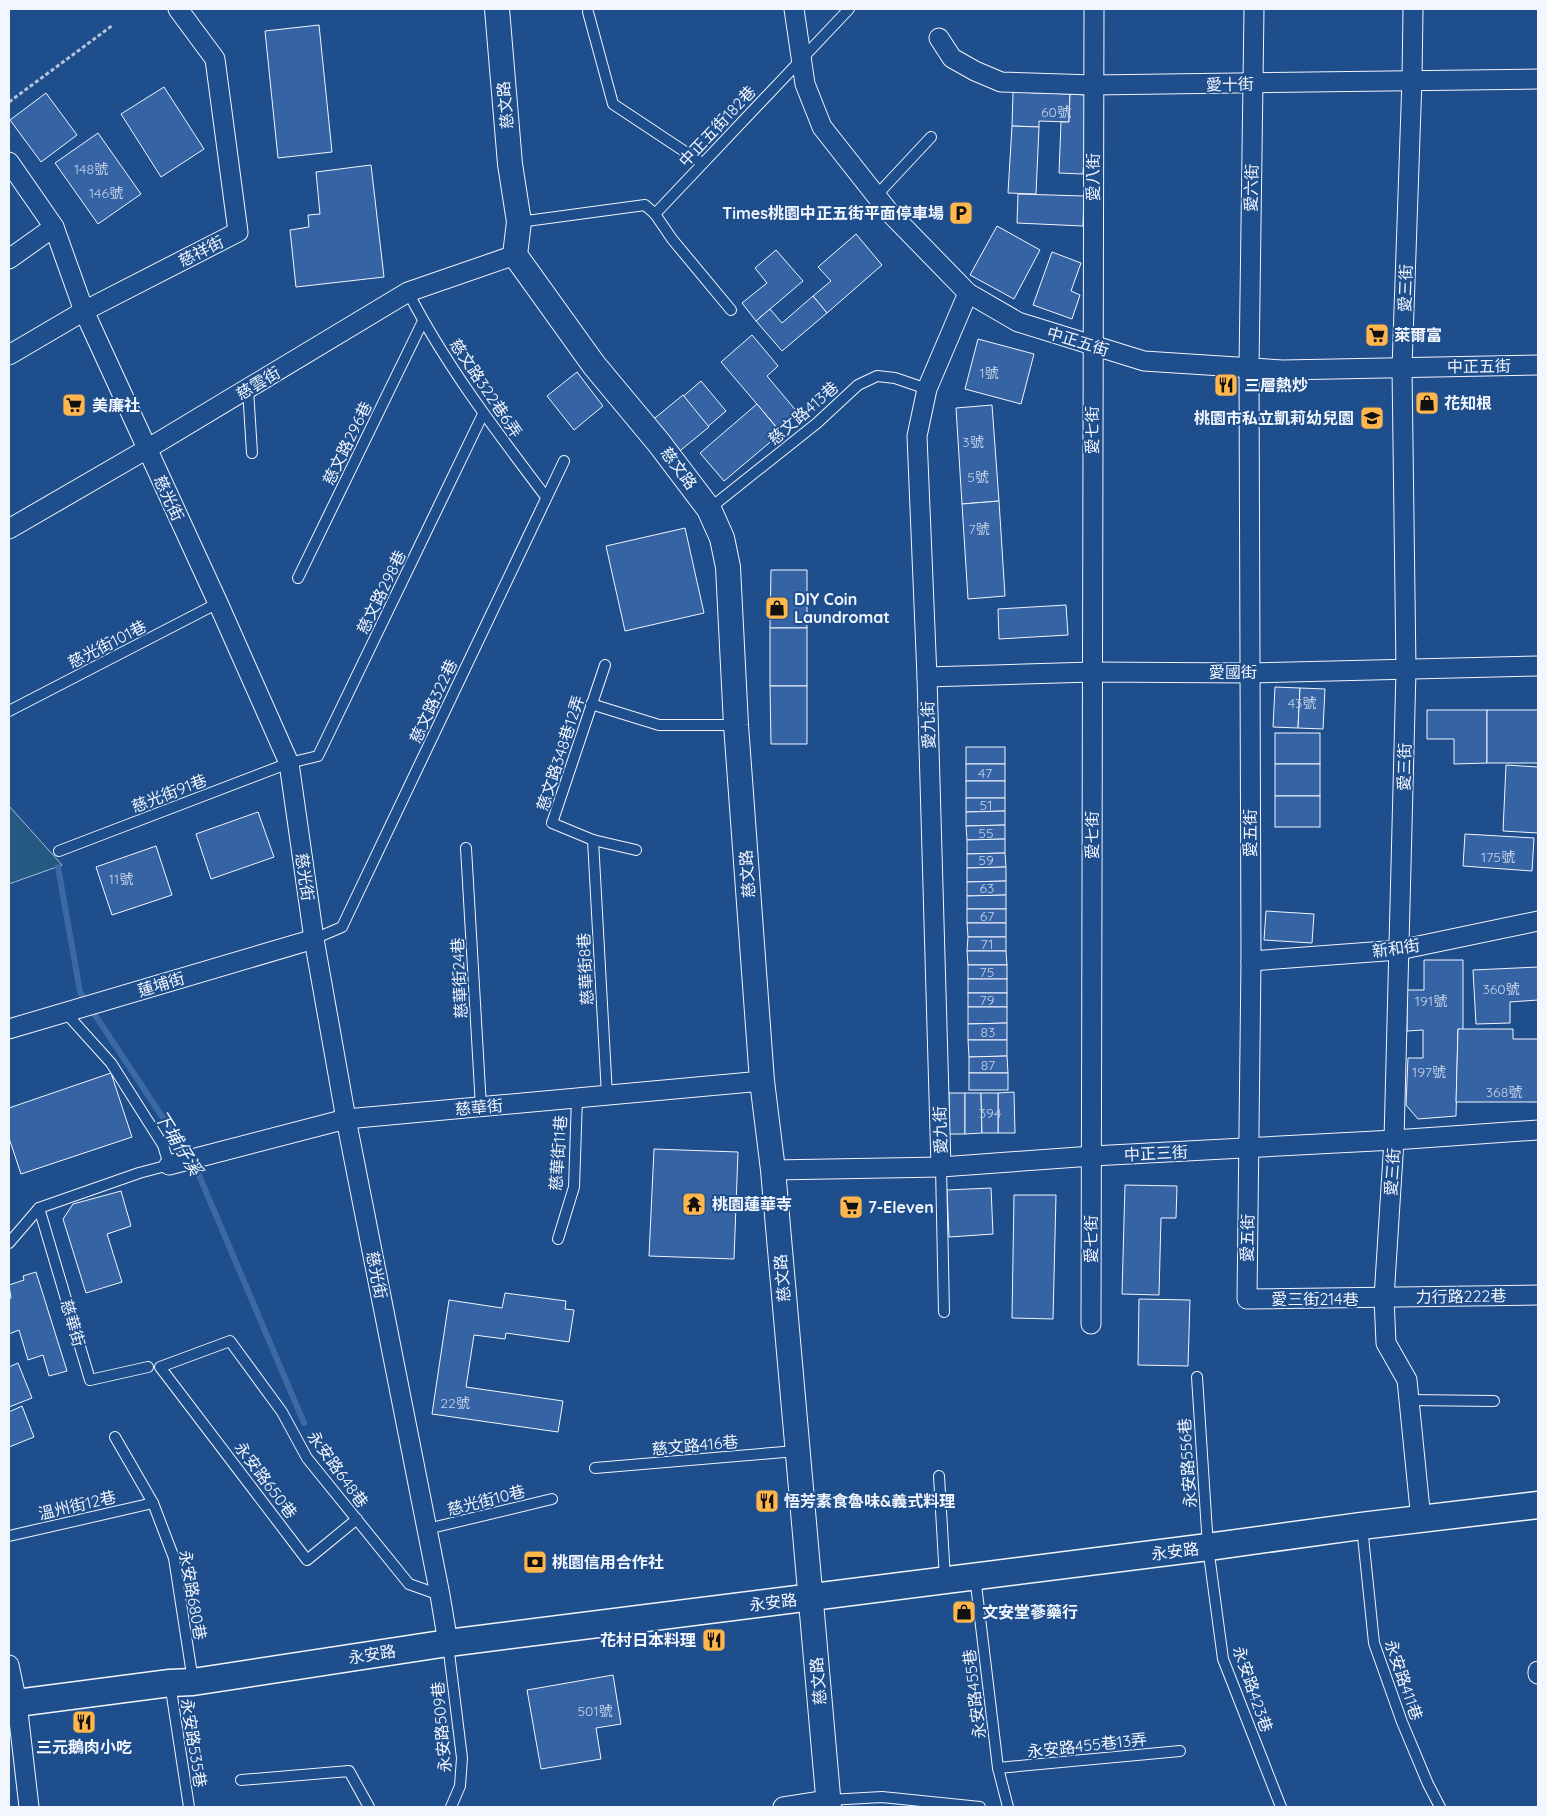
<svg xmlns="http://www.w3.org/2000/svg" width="1547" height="1816" font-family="Quicksand,'Noto Sans TC',sans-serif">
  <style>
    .green { fill: #245a82; stroke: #a8bbd7 }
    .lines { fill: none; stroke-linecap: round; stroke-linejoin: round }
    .stream { stroke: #3b69a3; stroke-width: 6 }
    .building { fill: #3563a3; stroke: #f2f6ff }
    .service-casing { stroke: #f2f6ff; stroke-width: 12 }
    .minor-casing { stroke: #f2f6ff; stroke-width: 21 }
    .tertiary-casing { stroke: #f2f6ff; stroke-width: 26 }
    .secondary-casing { stroke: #f2f6ff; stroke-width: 29 }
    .path { stroke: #b3c4dc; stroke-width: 3; stroke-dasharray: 4 2.5; stroke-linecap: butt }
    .service { stroke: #1f4e8c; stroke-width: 10 }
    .minor { stroke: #1f4e8c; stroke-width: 19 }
    .tertiary { stroke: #1f4e8c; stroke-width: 24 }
    .secondary { stroke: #1f4e8c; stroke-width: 26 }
    .labels { text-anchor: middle; stroke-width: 4; stroke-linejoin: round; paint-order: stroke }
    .number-label { font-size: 14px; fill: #c3d1e8 }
    .street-label { font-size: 16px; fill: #f2f6ff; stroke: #1f4e8c }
    .poi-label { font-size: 16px; font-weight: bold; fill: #f2f6ff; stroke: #1f4e8c; text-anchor: start }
    .water-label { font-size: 18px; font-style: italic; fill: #f2f6ff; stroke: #1f4e8c }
  </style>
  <rect width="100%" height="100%" fill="#1f4e8c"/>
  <!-- green -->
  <path class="green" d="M9,806L62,865L9,884Z"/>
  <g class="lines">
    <!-- stream -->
    <path class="stream" d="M58,867L80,992L196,1168L304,1423"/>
  </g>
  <!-- building -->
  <g class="building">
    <path d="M319,25L332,152L278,158L265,31Z"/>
    <path d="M164,87L204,149L161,177L121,114Z"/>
    <path d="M1013,92L1070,94L1069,122L1039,121V127L1012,126Z"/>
    <path d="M46,93L77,135L41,162L10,120Z"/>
    <path d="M1070,94L1087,95L1083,174L1059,173L1061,122H1069Z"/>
    <path d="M1012,126L1039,127L1036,194L1008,193Z"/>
    <path d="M98,133L141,194L98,224L55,163Z"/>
    <path d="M371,165L384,277L296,287L290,230L309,227L308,215L320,214L316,172Z"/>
    <path d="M1018,194L1084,196L1083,226L1017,223Z"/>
    <path d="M997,226L1040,250L1014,299L970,275Z"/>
    <path d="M856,234L882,265L827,313L813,296L831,281L818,267Z"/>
    <path d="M776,250L803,281L756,321L742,303L767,283L755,268Z"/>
    <path d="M1052,252L1081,263L1071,291L1080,295L1072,319L1033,305Z"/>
    <path d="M813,296L827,313L782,351L756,321L770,309L782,323Z"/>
    <path d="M752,335L778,366L767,376L798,413L779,430L721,362Z"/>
    <path d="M978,339L1034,354L1021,404L965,389Z"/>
    <path d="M577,372L603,406L574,430L547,396Z"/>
    <path d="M701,381L726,411L690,442L665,412Z"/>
    <path d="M683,395L709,427L676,454L650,422Z"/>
    <path d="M757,404L781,433L724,481L700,453Z"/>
    <path d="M992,405L999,501L962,504L956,408Z"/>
    <path d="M999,501L1005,596L968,599L962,504Z"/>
    <path d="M685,528L704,613L625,631L606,546Z"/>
    <path d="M771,570H807V628H770Z"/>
    <path d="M1066,605L1068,635L999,639L998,609Z"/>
    <rect x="770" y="628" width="37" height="58"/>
    <path d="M770,686H807V744H771Z"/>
    <path d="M1275,687L1300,688L1298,728L1273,727Z"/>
    <path d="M1300,688L1325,689L1323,729L1298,728Z"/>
    <path d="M1427,710H1487V763L1454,764V739H1427Z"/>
    <rect x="1487" y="710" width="51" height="53"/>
    <rect x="1275" y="733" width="45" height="31"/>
    <rect x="966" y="747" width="39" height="17"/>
    <rect x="966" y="764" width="39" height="17"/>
    <rect x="1275" y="764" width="45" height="32"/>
    <path d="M1506,765L1538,767V833L1503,831Z"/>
    <rect x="966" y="781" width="39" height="17"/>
    <rect x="1275" y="796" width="45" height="31"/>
    <path d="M966,798H1005V811L966,812Z"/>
    <path d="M1005,811V825L966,826V812Z"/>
    <path d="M258,812L274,857L211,879L196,834Z"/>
    <path d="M1005,825V839L967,840L966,826Z"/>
    <path d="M1465,834L1534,838L1532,871L1463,866Z"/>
    <path d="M1005,839V853L967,854V840Z"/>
    <path d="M156,846L172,895L112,915L96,867Z"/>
    <path d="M1005,853L1006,867L967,868V854Z"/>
    <path d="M1006,867V881L967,882V868Z"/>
    <path d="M1006,881V895L967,896V882Z"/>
    <path d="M1006,895V909H967V896Z"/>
    <rect x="967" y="909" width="39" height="14"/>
    <path d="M1266,911L1314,914L1312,943L1264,940Z"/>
    <path d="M967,923H1006V937H968Z"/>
    <path d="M968,937H1006V951H967Z"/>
    <path d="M967,951H1006L1007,965H968Z"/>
    <path d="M1424,960H1463V1030L1458,1029L1456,1116L1418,1119L1406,1105L1408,1058H1423V1030L1407,1031V990H1424Z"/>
    <rect x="968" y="965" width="39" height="14"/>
    <path d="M1538,967V1000L1510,1002V1023L1476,1024L1473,970Z"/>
    <rect x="968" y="979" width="39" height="14"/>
    <rect x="968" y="993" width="39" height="14"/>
    <path d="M968,1007H1007V1023L968,1024Z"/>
    <path d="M1007,1023V1040H968V1024Z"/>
    <path d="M1458,1029H1513V1039H1538V1102H1456Z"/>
    <path d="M968,1040H1007V1056L969,1057Z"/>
    <path d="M1007,1056L1008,1073H969V1057Z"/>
    <path d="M111,1073L132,1137L21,1174L9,1138V1108Z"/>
    <rect x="969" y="1073" width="39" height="17"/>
    <path d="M1014,1092L1015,1133H998V1093Z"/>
    <rect x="949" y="1093" width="16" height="41"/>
    <path d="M965,1093H981L982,1133L965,1134Z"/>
    <path d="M981,1093H998V1133H982Z"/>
    <path d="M654,1149L738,1152L734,1259L649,1256Z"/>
    <path d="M1125,1185L1177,1186L1176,1218H1161L1159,1295L1122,1294Z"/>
    <path d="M991,1188L993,1234L949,1237L947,1190Z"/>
    <path d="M121,1191L131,1226L107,1234L122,1282L86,1293L63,1219L73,1204Z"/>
    <path d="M1014,1195H1056L1053,1319L1012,1318Z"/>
    <path d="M36,1272L67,1371L49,1376L43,1355L28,1360L19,1330L9,1334V1299L11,1298L9,1285L24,1280L23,1276Z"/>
    <path d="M505,1293L566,1301L565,1309L574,1310L569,1342L506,1333L505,1339L474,1335L466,1387L563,1401L558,1432L432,1414L449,1300L502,1308Z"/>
    <path d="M1139,1299L1190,1300L1188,1366L1138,1365Z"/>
    <path d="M18,1363L32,1398L9,1407V1367Z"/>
    <path d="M22,1406L34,1437L9,1447V1412Z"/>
    <path d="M613,1675L621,1724L596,1728L601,1759L541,1769L527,1690Z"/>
  </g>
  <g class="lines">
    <!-- service casing -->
    <g class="service-casing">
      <g id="service">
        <path d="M588,12L613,104L702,163"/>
        <path d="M876,196L931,137"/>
        <path d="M519,222L645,205L655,214"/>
        <path d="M408,292C446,366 497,432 546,497"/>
        <path d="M731,310L672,239L655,214L849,9"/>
        <path d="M248,389L252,453"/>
        <path d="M709,509L817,423L858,385L877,376L895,378L927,389"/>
        <path d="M298,578L423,321"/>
        <path d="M605,665L552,823L593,840L636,850"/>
        <path d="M591,704L659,725H736"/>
        <path d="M9,711L218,603"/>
        <path d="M593,840L607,1095"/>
        <path d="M466,848L481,1107"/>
        <path d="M59,851L289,763L318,756L483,414"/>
        <path d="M314,939L342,927L564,461"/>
        <path d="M941,1167L944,1312"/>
        <path d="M39,1208L90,1380L148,1367"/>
        <path d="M558,1239L574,1187L577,1098"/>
        <path d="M9,1243L39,1208L139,1173L169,1165L163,1145L111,1063L65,1012"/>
        <path d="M1197,1377L1208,1547L1223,1659L1281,1807"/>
        <path d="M1409,1400L1494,1401"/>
        <path d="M115,1437L153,1503L174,1558L193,1681"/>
        <path d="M595,1468L796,1451"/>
        <path d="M939,1476L945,1579"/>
        <path d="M357,1519L307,1560L160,1367L230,1341L282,1412L307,1458L409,1584L440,1595"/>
        <path d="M1362,1527L1374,1643L1402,1722L1428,1784L1440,1807"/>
        <path d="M427,1529L552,1499"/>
        <path d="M9,1536L153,1503"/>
        <path d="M975,1576L998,1768L1008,1807"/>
        <path d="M448,1644L462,1758L460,1786L451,1807"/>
        <path d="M170,1683L189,1807"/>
        <path d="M998,1768L1180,1751"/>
        <path d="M241,1780L349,1771L369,1807"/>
        <path d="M829,1800L882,1797L980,1807"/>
      </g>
    </g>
    <!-- minor casing -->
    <g class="minor-casing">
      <g id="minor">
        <path d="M794,9L805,84L822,127L889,212L968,293L1018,322L1144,361L1283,370L1538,365"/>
        <path d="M1254,9L1249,368L1251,961L1247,1299L1538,1295"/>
        <path d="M1413,9L1412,79L1402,368L1406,670L1394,1140L1384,1298L1386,1343L1407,1380L1421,1520"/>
        <path d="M939,38L952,58L975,71L1001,82L1093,85L1538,79"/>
        <path d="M9,162L54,227L84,311L218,603L289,763L314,939L346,1119L440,1595L448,1643"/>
        <path d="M9,259L54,227"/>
        <path d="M9,355L84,311L238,232L215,59L178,9"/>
        <path d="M9,529L147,449L408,292L515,255"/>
        <path d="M927,677L1092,672L1249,673L1538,666"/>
        <path d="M1251,961L1399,950L1538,921"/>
        <path d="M9,1029L314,939"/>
        <path d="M169,1165L346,1119L762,1081"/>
        <path d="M941,1167L927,677L917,436L927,389L968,293"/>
        <path d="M773,1170L941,1167L1092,1156L1394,1140L1538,1130"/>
        <path d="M1091,1324L1094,9"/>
        <path d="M9,1665L17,1703L29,1807"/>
        <path d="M1538,1671V1674"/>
        <path d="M783,1807L828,1800"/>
      </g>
    </g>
    <!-- tertiary casing -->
    <g class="tertiary-casing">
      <path id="tertiary" d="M497,9L510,164L519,222L515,255L594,365L659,443L709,509L722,538L728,567L736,725L762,1081L773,1170L829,1807"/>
    </g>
    <!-- secondary casing -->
    <g class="secondary-casing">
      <path id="secondary" d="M9,1704L170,1683L193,1682L448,1643L1208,1547L1361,1526L1538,1505"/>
    </g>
    <!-- path -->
    <path class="path" d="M9,102L113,25"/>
    <!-- service -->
    <use href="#service" class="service"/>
    <!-- minor -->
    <use href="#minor" class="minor"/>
    <!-- tertiary -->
    <use href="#tertiary" class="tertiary"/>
    <!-- secondary -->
    <use href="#secondary" class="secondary"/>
  </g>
  <!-- icons -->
  <defs>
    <g id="parking-square" transform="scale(1.25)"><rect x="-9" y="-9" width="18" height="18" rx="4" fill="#ffb74d" stroke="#1f4e8c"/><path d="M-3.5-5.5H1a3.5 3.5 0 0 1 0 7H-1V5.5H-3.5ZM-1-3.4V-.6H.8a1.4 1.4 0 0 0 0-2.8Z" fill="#111"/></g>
    <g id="supermarket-square" transform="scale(1.25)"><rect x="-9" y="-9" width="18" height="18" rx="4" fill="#ffb74d" stroke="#1f4e8c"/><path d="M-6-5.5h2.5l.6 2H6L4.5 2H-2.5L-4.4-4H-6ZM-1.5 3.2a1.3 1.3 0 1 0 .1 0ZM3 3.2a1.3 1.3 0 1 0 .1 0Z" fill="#111"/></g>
    <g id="restaurant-square" transform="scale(1.25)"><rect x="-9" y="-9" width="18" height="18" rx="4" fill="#ffb74d" stroke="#1f4e8c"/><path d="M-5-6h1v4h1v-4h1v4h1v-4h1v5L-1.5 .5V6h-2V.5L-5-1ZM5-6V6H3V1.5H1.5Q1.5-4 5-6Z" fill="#111"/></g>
    <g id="shop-square" transform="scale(1.25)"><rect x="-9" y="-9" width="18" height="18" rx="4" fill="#ffb74d" stroke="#1f4e8c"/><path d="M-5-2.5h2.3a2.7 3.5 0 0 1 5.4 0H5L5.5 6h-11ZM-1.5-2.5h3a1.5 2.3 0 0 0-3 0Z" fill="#111"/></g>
    <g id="school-square" transform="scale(1.25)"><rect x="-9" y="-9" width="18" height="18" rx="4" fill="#ffb74d" stroke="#1f4e8c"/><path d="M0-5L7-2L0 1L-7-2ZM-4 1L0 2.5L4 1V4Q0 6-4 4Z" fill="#111"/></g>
    <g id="temple-square" transform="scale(1.25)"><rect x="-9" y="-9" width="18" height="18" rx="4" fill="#ffb74d" stroke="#1f4e8c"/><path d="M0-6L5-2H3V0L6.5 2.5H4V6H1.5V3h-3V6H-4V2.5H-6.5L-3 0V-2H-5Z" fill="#111"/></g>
    <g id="bank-square" transform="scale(1.25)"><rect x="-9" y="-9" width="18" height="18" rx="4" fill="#ffb74d" stroke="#1f4e8c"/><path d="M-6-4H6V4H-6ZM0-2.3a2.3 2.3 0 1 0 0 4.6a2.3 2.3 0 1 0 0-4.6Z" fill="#111"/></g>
  </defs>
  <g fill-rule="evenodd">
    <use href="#parking-square" x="961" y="213"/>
    <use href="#supermarket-square" x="1377" y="335"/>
    <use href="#restaurant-square" x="1226" y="385"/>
    <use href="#shop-square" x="1427" y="403"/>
    <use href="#supermarket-square" x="74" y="405"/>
    <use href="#school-square" x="1372" y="418"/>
    <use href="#shop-square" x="777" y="608"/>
    <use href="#temple-square" x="694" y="1204"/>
    <use href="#supermarket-square" x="851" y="1207"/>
    <use href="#restaurant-square" x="767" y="1501"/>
    <use href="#bank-square" x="535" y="1562"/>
    <use href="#shop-square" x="964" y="1612"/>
    <use href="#restaurant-square" x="714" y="1640"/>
    <use href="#restaurant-square" x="84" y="1722"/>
  </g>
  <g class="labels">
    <!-- number labels -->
    <g class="number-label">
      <text x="1056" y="117">60號</text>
      <text x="91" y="174">148號</text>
      <text x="106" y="198">146號</text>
      <text x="989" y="378">1號</text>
      <text x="973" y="447">3號</text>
      <text x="978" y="482">5號</text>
      <text x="979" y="534">7號</text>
      <text x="1302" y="708">43號</text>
      <text x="985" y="778">47</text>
      <text x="986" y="810">51</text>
      <text x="986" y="838">55</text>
      <text x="1498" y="862">175號</text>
      <text x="986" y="865">59</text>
      <text x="121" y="884">11號</text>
      <text x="987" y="893">63</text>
      <text x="987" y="921">67</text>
      <text x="987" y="949">71</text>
      <text x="987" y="977">75</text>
      <text x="1501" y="994">360號</text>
      <text x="987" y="1005">79</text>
      <text x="1431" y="1006">191號</text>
      <text x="988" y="1037">83</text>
      <text x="988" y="1070">87</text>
      <text x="1429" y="1077">197號</text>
      <text x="1504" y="1097">368號</text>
      <text x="990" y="1118">394</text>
      <text x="455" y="1408">22號</text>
      <text x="595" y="1716">501號</text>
    </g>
    <!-- street labels -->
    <g class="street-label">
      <text transform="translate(1230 84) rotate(-1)" y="6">愛十街</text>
      <text transform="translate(505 105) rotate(-95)" y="6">慈文路</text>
      <text transform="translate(717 126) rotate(-47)" y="6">中正五街182巷</text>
      <text transform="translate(1093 177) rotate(-90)" y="6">愛八街</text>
      <text transform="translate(1251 188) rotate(-89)" y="6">愛六街</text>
      <text transform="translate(201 251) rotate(-27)" y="6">慈祥街</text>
      <text transform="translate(1405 288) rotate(-88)" y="6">愛三街</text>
      <text transform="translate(1078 341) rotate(17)" y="6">中正五街</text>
      <text transform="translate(1479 366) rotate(-1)" y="6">中正五街</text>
      <text transform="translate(258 383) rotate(-31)" y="6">慈雲街</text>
      <text transform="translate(486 388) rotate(56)" y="6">慈文路322巷6弄</text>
      <text transform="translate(803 413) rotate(-41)" y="6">慈文路413巷</text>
      <text transform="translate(1092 430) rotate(-90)" y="6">愛七街</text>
      <text transform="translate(347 443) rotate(-64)" y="6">慈文路296巷</text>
      <text transform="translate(679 468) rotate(53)" y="6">慈文路</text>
      <text transform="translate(169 498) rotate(65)" y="6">慈光街</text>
      <text transform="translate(381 592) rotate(-64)" y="6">慈文路298巷</text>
      <text transform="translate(107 644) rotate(-27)" y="6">慈光街101巷</text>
      <text x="1233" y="678">愛國街</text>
      <text transform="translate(433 701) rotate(-65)" y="6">慈文路322巷</text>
      <text transform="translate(928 725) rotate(-92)" y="6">愛九街</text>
      <text transform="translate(560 753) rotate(-72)" y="6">慈文路348巷12弄</text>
      <text transform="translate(1404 767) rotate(-89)" y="6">愛三街</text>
      <text transform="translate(169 793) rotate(-21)" y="6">慈光街91巷</text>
      <text transform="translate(1250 833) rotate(-90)" y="6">愛五街</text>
      <text transform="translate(1092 835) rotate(-90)" y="6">愛七街</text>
      <text transform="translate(747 874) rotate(-94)" y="6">慈文路</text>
      <text transform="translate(305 877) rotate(82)" y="6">慈光街</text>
      <text transform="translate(1396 948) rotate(-8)" y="6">新和街</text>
      <text transform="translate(585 969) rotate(-93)" y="6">慈華街8巷</text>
      <text transform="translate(459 978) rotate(-93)" y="6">慈華街24巷</text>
      <text transform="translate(161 984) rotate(-17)" y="6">蓮埔街</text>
      <text transform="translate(479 1107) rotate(-5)" y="6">慈華街</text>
      <text transform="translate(940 1130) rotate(-92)" y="6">愛九街</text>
      <text transform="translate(558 1153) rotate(-86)" y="6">慈華街11巷</text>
      <text transform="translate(1156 1153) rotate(-3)" y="6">中正三街</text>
      <text transform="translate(1392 1172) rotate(-86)" y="6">愛三街</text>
      <text transform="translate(1247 1238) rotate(-89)" y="6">愛五街</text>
      <text transform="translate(1091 1239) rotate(-90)" y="6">愛七街</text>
      <text transform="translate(377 1275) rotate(79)" y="6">慈光街</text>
      <text transform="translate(782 1278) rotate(-95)" y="6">慈文路</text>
      <text transform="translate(1461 1296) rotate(-1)" y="6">力行路222巷</text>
      <text x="1315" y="1305">愛三街214巷</text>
      <text transform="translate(73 1323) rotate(74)" y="6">慈華街</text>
      <text transform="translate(695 1445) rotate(-5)" y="6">慈文路416巷</text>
      <text transform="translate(1187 1463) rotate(-94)" y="6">永安路556巷</text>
      <text transform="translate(338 1469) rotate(54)" y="6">永安路648巷</text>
      <text transform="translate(266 1480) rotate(53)" y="6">永安路650巷</text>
      <text transform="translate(486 1500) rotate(-14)" y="6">慈光街10巷</text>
      <text transform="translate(77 1505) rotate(-13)" y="6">溫州街12巷</text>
      <text transform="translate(1175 1551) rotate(-7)" y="6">永安路</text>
      <text transform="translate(193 1595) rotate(80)" y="6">永安路680巷</text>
      <text transform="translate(773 1602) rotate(-7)" y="6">永安路</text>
      <text transform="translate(372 1654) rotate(-9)" y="6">永安路</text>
      <text transform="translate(1404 1680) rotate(71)" y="6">永安路411巷</text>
      <text transform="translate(818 1681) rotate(-95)" y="6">慈文路</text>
      <text transform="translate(1253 1689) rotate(71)" y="6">永安路423巷</text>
      <text transform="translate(974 1694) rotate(-97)" y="6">永安路455巷</text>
      <text transform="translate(441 1727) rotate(-95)" y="6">永安路509巷</text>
      <text transform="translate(194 1743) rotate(81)" y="6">永安路535巷</text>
      <text transform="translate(1087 1745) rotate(-6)" y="6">永安路455巷13弄</text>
    </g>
    <!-- poi labels -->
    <g class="poi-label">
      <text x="944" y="219" text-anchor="end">Times桃園中正五街平面停車場</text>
      <text x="1394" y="341">萊爾富</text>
      <text x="1244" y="391">三層熱炒</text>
      <text x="1444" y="409">花知根</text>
      <text x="92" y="411">美廉社</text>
      <text x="1354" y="424" text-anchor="end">桃園市私立凱莉幼兒園</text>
      <text x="794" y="605">DIY Coin<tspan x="794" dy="18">Laundromat</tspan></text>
      <text x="712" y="1210">桃園蓮華寺</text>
      <text x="868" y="1213">7-Eleven</text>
      <text x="784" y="1507">悟芳素食魯味&amp;義式料理</text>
      <text x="552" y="1568">桃園信用合作社</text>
      <text x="982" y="1618">文安堂蔘藥行</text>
      <text x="696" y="1646" text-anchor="end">花村日本料理</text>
      <text x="84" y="1753" text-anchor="middle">三元鵝肉小吃</text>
    </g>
    <!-- water labels -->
    <g class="water-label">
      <text transform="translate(178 1143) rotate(58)" y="6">下埔仔溪</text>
    </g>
  </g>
  <!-- border -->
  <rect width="1547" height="1816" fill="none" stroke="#f2f6ff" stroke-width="20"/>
</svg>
